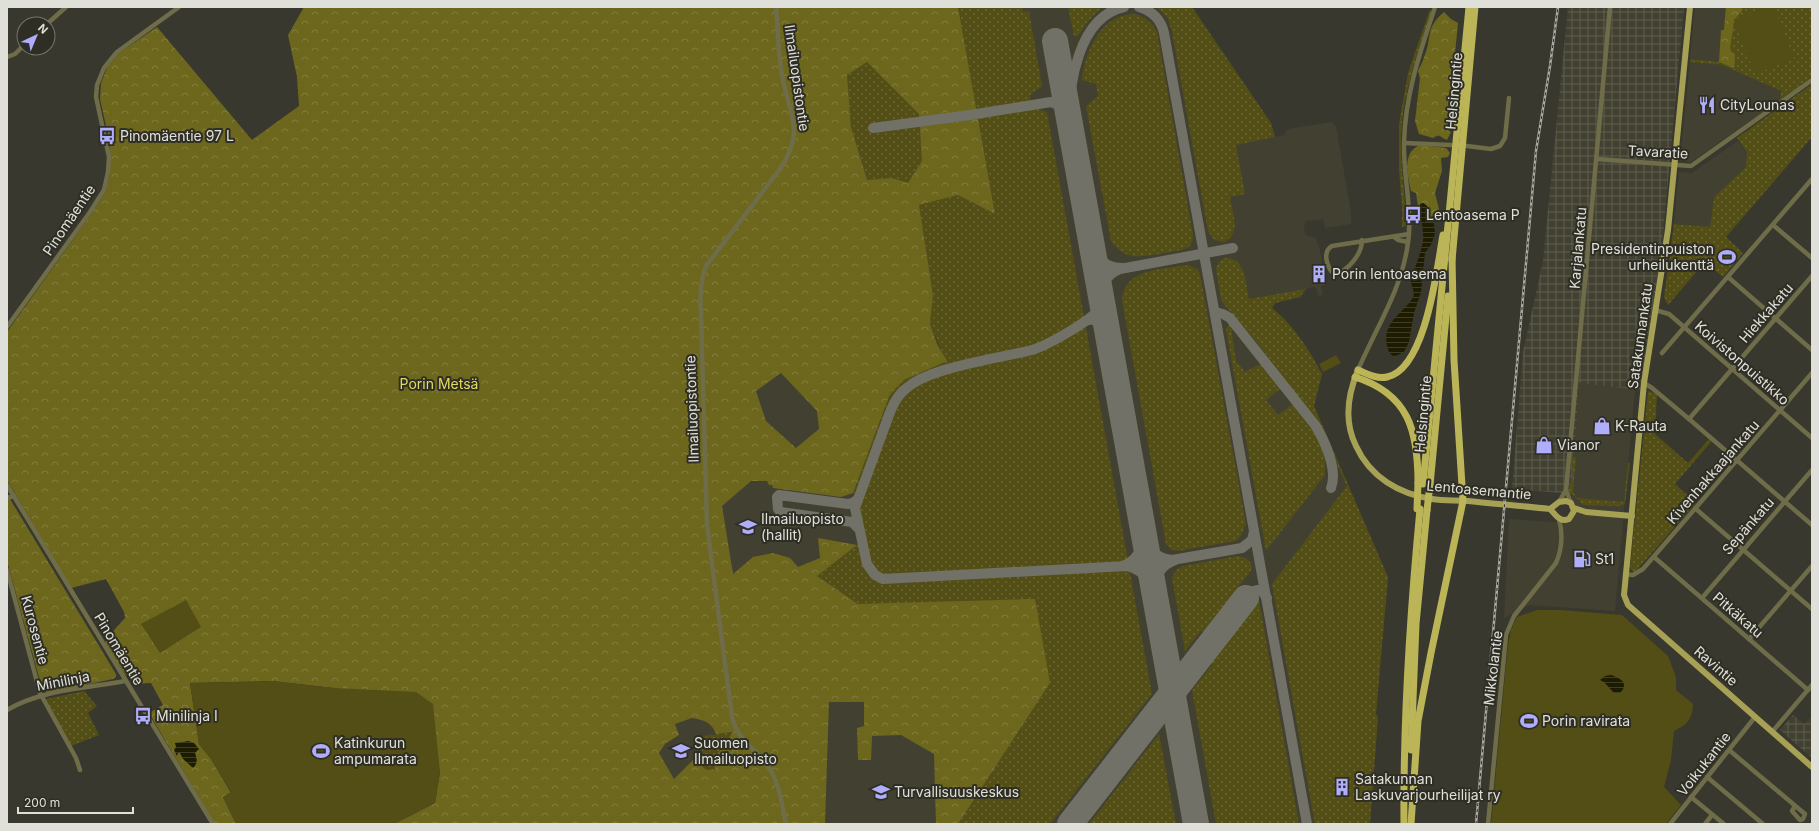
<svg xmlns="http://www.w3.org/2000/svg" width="1819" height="831" font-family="Inter,sans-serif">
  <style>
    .built { fill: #424131 }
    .industrial { fill: url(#industrial-grid) }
    .green { fill: url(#green-dots) }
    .forest { fill: url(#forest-crowns); fill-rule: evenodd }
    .pitch { fill: #524e15 }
    .water { fill: url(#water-rules) }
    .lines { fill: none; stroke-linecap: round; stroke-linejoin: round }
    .taxiway { stroke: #717168; stroke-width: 10 }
    .runway { stroke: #717168; stroke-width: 26 }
    .minor { stroke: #6f6d49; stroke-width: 4.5 }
    .major { stroke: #a6a154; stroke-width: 6 }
    .highway { stroke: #bbb557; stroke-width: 7 }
    .rail-casing { stroke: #aaaaa2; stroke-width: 2.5 }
    .rail { stroke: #2e2e24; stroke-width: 1; stroke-dasharray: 3; stroke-linecap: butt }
    .highway-bridge { stroke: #bbb557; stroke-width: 7 }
    .labels { text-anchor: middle; stroke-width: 4; stroke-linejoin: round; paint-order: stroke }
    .street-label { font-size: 14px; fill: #e0e0da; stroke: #2e2e24 }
    .poi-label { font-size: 14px; fill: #e0e0da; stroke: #2e2e24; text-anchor: start }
    .park-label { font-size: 14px; fill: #e4db5e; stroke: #2e2e24 }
  </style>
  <defs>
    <pattern id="industrial-grid" width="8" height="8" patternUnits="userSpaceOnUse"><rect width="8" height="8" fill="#424131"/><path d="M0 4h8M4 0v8" fill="none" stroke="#5d5c4e"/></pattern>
    <pattern id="green-dots" width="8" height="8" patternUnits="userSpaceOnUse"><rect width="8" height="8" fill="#524e15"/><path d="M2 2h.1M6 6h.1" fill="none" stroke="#6b6736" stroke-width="1.8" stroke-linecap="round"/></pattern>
    <pattern id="forest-crowns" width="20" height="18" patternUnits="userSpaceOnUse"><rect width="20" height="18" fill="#6c671d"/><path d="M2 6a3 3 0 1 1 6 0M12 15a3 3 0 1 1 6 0" fill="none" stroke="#817c3d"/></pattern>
    <pattern id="water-rules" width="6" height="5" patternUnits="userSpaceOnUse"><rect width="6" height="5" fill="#1e1c00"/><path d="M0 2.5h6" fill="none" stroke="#3e3d25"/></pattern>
  </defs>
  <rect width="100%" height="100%" fill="#38382e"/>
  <!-- built -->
  <g class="built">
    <path d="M880,7H1192L1271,123L1275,137L1284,135L1288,129L1332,122L1336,127L1351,212V224L1325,228L1323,219L1306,221L1304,226L1305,235L1316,238L1320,251L1325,285L1321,286L1323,295L1318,296L1316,287H1313L1306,289L1300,297L1275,303L1272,308L1284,318L1298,335L1322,374L1314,406L1388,577L1376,714L1378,717L1370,824H796L749,721L717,513L730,456L795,448L766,421L747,365L816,136Z"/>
    <path d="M1695,7H1726L1721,62L1690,59Z"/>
    <path d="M1690,62L1722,65L1781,91L1780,100L1691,162L1680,161Z"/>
    <path d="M1738,141L1747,152L1746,167L1714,197L1710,228L1674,224L1679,172L1692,173Z"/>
    <path d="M1579,383L1635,389L1615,611L1529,605L1504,618L1509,519L1570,523Z"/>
    <path d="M692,718L702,720L713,726L716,734L701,736L704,749L673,780L659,753L665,744L679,735L675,724Z"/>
  </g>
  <!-- industrial -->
  <g class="industrial">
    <path d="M1568,7H1684L1662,246L1640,390L1579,383L1572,492L1563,493L1512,489L1523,352L1543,261Z"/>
    <path d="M1793,715L1804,724L1812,716V758L1780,730Z"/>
  </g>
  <!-- green -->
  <g class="green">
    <path d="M958,7H1022L1023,12L1029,11L1042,86L1030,95L1032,107L1047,112L1152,694L1050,824H958L1050,683L860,605L817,576L857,545L866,544L859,512L861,497L853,493L890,394L904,380L946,361L930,324L933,295L919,205L958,195L995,214Z"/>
    <path d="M1068,7H1102L1089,20L1078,36H1074Z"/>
    <path d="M1157,7H1192L1271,123L1275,137L1236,145L1245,194L1230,197C1232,212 1242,234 1224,242L1214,240L1208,231L1172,31L1167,17Z"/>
    <path d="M1726,7H1812V77L1780,100L1781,91L1722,65L1690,62V59L1721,62Z"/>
    <path d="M1430,9L1431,13C1417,56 1401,98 1401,144C1401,171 1406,198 1406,226L1402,227V206L1399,170V124L1408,73Z"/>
    <path d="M1133,14C1144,15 1152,22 1157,32L1193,235C1193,240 1192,244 1189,247C1184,251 1138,258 1131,256C1122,253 1116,248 1111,241L1086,106L1098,96L1096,84L1082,80C1085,51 1101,15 1133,14Z"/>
    <path d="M867,62L919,114L922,161L908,184L892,178L867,180L851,127L847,75Z"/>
    <path d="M1812,84V137L1726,237L1743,253L1723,277L1705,262L1668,305L1664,297L1674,224L1710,227L1714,197L1746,167L1747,152L1737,138Z"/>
    <path d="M1224,258C1247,256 1245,284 1249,299L1306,289L1300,297L1275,303L1272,308C1294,326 1309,349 1322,374L1314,406L1388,577L1376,714L1378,717L1370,824H1315L1272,584L1347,486L1318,422L1255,340L1238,322L1221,300L1216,268L1219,262Z"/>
    <path d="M1188,265L1197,269L1200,274L1246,524L1241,536L1235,541L1178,551L1171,549L1166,544L1122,300C1124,268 1164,269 1188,265Z"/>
    <path d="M1229,324L1232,325L1235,329L1232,331V335L1236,361L1245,372L1261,364L1281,388L1266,400L1278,415L1293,404L1311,427L1321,445L1325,460V475L1266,551L1226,329Z"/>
    <path d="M1648,391L1657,394L1655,434L1688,463L1709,439L1711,442L1675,484L1696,503L1635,572L1632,571L1630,568Z"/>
    <path d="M1572,457H1576L1573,492L1577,498L1624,502L1628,463H1630L1625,504L1619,506L1584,505C1579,502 1576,495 1570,494C1568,485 1570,486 1573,479Z"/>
    <path d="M1238,556C1245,557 1253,561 1252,569L1203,633L1201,631L1185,651L1172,578L1176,570L1183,566Z"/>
    <path d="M1259,601L1299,824H1216L1192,690L1212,665L1211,661Z"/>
    <path d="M84,691L97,706L88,713L99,735L71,746L59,725L46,699Z"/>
    <path d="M733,732L713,760L715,769L706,770L698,766L696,757L704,748L701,736Z"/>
    <path d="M1159,734L1176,824H1089Z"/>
  </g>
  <!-- forest -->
  <g class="forest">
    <path d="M304,7H958L995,214L958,195L919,205L933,295L930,324L937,344L947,361L904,380L890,394L853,493L841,497L773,488L772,485H769L767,481H751L722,506L733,574L753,557L773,553L790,558L798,567L820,558L818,538L857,545L817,576L858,604L1035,599L1050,683L958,824H936L934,754L901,735L872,736L871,760H858L857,728L864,726V702H829L825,824H394L435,803L440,772L334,688L272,681L190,683L199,744L211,759L231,793L223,797L236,824H215L149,713L163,705L151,683L133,684L130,678L124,673L105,643L115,629L125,618L124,612L106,579L71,588L7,480V332L92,213L106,191L110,173V158L109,139L100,99L101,83L107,68L119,53L157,27L252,140L299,106L297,77L288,35ZM867,62L919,114L922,161L908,183L892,178L867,180L851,127L847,75ZM781,373L817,411L819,429L796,448L766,421L756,391ZM692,718C703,720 712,722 716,734L733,732L713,760L715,769L706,770L702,766H698L696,757L674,779L659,753L665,744L679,735L675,724Z"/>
    <path d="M1726,7H1742V11L1734,20L1730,50L1735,55L1734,68L1719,62L1721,30H1724Z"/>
    <path d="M1444,12L1451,19L1458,23L1448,124L1445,127L1451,132L1447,140C1440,138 1441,133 1433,138L1419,134L1415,121L1420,78L1418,71C1420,66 1423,62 1424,57C1433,37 1424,29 1444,12Z"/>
    <path d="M1421,145L1446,148L1450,153L1448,157L1441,158L1442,171L1435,193L1439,209L1430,218L1427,206L1423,203L1418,206L1416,193L1411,191C1408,176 1401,151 1421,145Z"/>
    <path d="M10,499L116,674V677L113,679L48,693L42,688L7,561V500Z"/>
  </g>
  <!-- pitch -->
  <g class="pitch">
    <path d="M1766,7H1774L1794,59L1755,74L1734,20Z"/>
    <path d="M1728,246L1737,254L1726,268L1716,259Z"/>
    <path d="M1336,355L1341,363L1323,372L1319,364Z"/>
    <path d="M186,600L201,627L160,653L141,624Z"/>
    <path d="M1537,610H1561L1622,615L1668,656L1676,677V690L1693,704C1692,720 1688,724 1674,731L1671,760L1664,787L1681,805L1666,824H1491L1508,644L1511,630L1517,617Z"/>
    <path d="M272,681L334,688L416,692L433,704L440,772L435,803L394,824H236L223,797L231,792L211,759L199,744L190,683Z"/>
  </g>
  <!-- water -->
  <g class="water">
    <path d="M1423,203L1427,206L1430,217L1434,224L1435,233L1432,243L1425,253L1421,292L1414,313L1409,342L1404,352L1398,355L1393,356C1389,353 1388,350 1387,346C1382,323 1401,315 1412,299C1417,292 1410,286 1411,279C1415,266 1421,254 1423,241C1424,228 1420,217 1420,204Z"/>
    <path d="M1611,675C1620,678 1630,683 1620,693H1614L1604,682L1600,680L1605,676Z"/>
    <path d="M188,741L194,743L199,749L195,753C197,759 198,763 193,768L183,759L180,753H178L177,756L174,750L176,747L175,743Z"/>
  </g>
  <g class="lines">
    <!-- taxiway -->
    <g class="taxiway">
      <path d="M1139,7C1152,11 1161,19 1164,33L1307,824"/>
      <path d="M1069,123C1069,84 1078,17 1124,7"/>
      <path d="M873,128L970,115L1051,102L1061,106L1068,116"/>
      <path d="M1091,242C1095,259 1106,268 1123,268"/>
      <path d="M1215,312L1223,314L1230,318L1315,425C1325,441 1338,470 1331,488"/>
      <path d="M1085,321C1096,317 1103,323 1107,333"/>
      <path d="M858,499L853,503L848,504L779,495L777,497L778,509L781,512L852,522L859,529"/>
      <path d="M1143,533C1148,548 1156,559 1172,560L1242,548L1252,540L1254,531"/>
      <path d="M1122,566C1136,562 1143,549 1143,535"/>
      <path d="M1154,590C1155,575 1161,565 1175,560"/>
      <path d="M1154,591C1149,578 1141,569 1127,566L883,579L875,575L867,564L855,508L890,412C894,402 899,393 908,387C932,367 1000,358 1032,350C1046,346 1089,322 1098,310C1108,298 1093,281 1120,269L1233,248"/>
      <path d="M1250,592L1257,590H1261L1267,598"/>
      <path d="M1192,802L1199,824"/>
    </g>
    <!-- runway -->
    <g class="runway">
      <path d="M1055,41L1196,824"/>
      <path d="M1070,824L1246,598"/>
    </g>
    <!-- minor -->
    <g class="minor">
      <path d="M776,7C778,30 778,53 782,75C789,115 806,130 780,169L706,266C700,282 700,297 701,314L707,525L732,717C737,741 759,751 771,771C780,787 782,806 786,824"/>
      <path d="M47,24L66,7"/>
      <path d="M7,57L15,54L24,45"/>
      <path d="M1404,143L1451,145"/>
      <path d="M1467,146L1491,149L1500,146L1505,138L1509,98"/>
      <path d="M1597,159L1691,166L1812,80"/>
      <path d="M1773,225L1812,258"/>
      <path d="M1394,237L1398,240L1408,242"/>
      <path d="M1362,240C1362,254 1348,271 1335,274L1331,271C1326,263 1323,251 1332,246L1409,234"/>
      <path d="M1728,277L1812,350"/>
      <path d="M1655,310L1669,314L1812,438"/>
      <path d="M7,327L90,212L104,190L108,172L109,157L96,97L97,85L104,68L117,52L179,7"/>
      <path d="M1662,353L1812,179"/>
      <path d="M1358,370C1375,330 1400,292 1407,249C1414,214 1403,178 1404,143C1405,95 1420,52 1435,7"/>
      <path d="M1644,383L1652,388L1689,419L1812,525"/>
      <path d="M1689,419L1812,276"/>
      <path d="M7,485L213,824"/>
      <path d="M1566,490L1571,503"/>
      <path d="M7,498L14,496"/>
      <path d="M1559,502L1566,490L1610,7"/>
      <path d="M1696,509L1812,609"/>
      <path d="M1654,557L1808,690"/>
      <path d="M7,570L40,693L76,758L80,770"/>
      <path d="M1625,574L1633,575L1643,569L1812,373"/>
      <path d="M1702,598L1812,470"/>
      <path d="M1749,639L1812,566"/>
      <path d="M7,710C40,690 87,688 125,681"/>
      <path d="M1772,732L1812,685"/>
      <path d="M1729,750L1805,814L1803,819L1800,820L1792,811L1795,806"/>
      <path d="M1707,777L1763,824"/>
      <path d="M1691,797L1724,824"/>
      <path d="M1488,824L1506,635L1514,616L1556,563C1562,549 1563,534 1559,519"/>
      <path d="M1670,824L1755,717"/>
      <path d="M1705,824L1712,815"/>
    </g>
    <!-- major -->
    <g class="major">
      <path d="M1690,7L1668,230L1644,383L1624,595L1628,605L1812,767"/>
      <path d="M1358,370C1348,394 1344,422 1356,446C1370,477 1399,494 1432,499C1444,501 1456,500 1468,501C1496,504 1523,506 1550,509L1559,502L1566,501L1571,503L1574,511L1569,519C1560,523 1556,515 1550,509"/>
      <path d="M1574,508L1586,512L1632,516"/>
    </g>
    <!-- highway -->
    <g class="highway">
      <path d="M1452,260L1475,7"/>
      <path d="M1358,370C1367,374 1377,379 1387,377C1426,369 1437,268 1443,235"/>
      <path d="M1355,377C1409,394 1418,431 1418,483"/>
      <path d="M1423,484L1469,7"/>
      <path d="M1430,485L1448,296"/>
      <path d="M1411,750L1416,624L1427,510"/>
      <path d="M1404,824C1403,719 1410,614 1420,509"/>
      <path d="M1411,824L1418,721L1431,653L1463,501L1454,360L1452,257"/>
    </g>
    <!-- rail casing -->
    <g class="rail-casing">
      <path id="rail" d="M1476,824L1536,151L1550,66L1558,7"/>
    </g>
    <!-- rail -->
    <use href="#rail" class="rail"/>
    <!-- highway-bridge -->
    <g class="highway-bridge">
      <path d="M1417,509L1418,483"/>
      <path d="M1427,510L1430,485"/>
    </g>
  </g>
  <!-- icons -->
  <defs>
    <g id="restaurant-bare" transform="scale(1.38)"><path d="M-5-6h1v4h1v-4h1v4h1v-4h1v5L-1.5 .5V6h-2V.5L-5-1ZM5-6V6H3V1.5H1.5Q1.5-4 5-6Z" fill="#b0aefa" stroke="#2e2e24" stroke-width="2.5" paint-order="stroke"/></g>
    <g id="bus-bare" transform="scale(1.38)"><path d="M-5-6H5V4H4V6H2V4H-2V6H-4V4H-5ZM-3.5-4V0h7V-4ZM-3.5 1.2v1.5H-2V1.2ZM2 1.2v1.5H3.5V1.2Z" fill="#b0aefa" stroke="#2e2e24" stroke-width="2.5" paint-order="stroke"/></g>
    <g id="stadium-bare" transform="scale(1.38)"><path d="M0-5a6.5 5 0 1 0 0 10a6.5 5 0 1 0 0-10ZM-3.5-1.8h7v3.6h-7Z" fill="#b0aefa" stroke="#2e2e24" stroke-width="2.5" paint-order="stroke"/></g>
    <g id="building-bare" transform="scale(1.38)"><path d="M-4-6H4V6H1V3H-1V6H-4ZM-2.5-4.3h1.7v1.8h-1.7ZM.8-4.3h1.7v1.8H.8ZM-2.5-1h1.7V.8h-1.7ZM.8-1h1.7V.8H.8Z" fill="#b0aefa" stroke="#2e2e24" stroke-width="2.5" paint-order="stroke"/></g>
    <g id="shop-bare" transform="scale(1.38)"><path d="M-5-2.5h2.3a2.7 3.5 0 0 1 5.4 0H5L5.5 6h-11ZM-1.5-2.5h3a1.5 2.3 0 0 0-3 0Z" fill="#b0aefa" stroke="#2e2e24" stroke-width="2.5" paint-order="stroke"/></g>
    <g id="university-bare" transform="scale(1.38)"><path d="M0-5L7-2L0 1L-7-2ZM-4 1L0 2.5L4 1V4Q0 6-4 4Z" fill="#b0aefa" stroke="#2e2e24" stroke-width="2.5" paint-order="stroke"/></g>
    <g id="fuel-bare" transform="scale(1.38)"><path d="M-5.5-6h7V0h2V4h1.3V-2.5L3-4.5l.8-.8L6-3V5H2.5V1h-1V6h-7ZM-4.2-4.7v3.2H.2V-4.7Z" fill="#b0aefa" stroke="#2e2e24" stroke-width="2.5" paint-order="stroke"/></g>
    <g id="school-bare" transform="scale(1.38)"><path d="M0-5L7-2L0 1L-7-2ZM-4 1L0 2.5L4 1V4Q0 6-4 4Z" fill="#b0aefa" stroke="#2e2e24" stroke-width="2.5" paint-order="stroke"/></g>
  </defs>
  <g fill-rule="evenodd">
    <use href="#restaurant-bare" x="1707" y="105"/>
    <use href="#bus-bare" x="107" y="136"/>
    <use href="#bus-bare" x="1413" y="215"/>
    <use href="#stadium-bare" x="1727" y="257"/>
    <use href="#building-bare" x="1319" y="274"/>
    <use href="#shop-bare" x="1602" y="426"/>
    <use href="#shop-bare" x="1544" y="445"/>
    <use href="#university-bare" x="748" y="527"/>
    <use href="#fuel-bare" x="1582" y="559"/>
    <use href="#bus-bare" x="143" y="716"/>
    <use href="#stadium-bare" x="1529" y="721"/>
    <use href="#stadium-bare" x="321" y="751"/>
    <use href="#school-bare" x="681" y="751"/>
    <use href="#building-bare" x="1342" y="787"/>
    <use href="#university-bare" x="881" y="792"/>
  </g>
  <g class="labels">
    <!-- street labels -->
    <g class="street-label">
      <text transform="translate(797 78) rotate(82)" y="5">Ilmailuopistontie</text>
      <text transform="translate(1454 91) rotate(-85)" y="5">Helsingintie</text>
      <text transform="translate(1658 152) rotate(3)" y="5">Tavaratie</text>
      <text transform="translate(69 220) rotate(-56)" y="5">Pinomäentie</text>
      <text transform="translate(1578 248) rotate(-85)" y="5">Karjalankatu</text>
      <text transform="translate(1766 313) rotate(-49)" y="5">Hiekkakatu</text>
      <text transform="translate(1640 336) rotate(-82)" y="5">Satakunnankatu</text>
      <text transform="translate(1742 363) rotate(41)" y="5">Koivistonpuistikko</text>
      <text transform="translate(692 409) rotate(-92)" y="5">Ilmailuopistontie</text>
      <text transform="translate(1423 414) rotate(-85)" y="5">Helsingintie</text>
      <text transform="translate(1713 472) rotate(-49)" y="5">Kivenhakkaajankatu</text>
      <text transform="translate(1479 490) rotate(5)" y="5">Lentoasemantie</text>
      <text transform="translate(1748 526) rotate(-49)" y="5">Sepänkatu</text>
      <text transform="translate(1738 615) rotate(41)" y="5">Pitkäkatu</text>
      <text transform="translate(35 630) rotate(75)" y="5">Kurosentie</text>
      <text transform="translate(119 649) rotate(59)" y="5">Pinomäentie</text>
      <text transform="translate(1716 666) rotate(41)" y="5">Ravintie</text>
      <text transform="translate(1493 668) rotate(-83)" y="5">Mikkolantie</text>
      <text transform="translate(63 681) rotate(-11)" y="5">Minilinja</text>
      <text transform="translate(1704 764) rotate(-52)" y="5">Voikukantie</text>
    </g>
    <!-- poi labels -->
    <g class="poi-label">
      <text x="1720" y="110">CityLounas</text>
      <text x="120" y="141">Pinomäentie 97 L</text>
      <text x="1426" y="220">Lentoasema P</text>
      <text x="1714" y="254" text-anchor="end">Presidentinpuiston<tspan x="1714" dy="16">urheilukenttä</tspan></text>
      <text x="1332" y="279">Porin lentoasema</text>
      <text x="1615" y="431">K-Rauta</text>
      <text x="1557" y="450">Vianor</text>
      <text x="761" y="524">Ilmailuopisto<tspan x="761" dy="16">(hallit)</tspan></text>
      <text x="1595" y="564">St1</text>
      <text x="156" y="721">Minilinja I</text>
      <text x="1542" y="726">Porin ravirata</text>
      <text x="334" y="748">Katinkurun<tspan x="334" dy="16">ampumarata</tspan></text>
      <text x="694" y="748">Suomen<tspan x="694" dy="16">Ilmailuopisto</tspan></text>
      <text x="1355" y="784">Satakunnan<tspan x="1355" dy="16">Laskuvarjourheilijat ry</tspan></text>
      <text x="894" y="797">Turvallisuuskeskus</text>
    </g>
    <!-- park labels -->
    <g class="park-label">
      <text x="439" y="389">Porin Metsä</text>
    </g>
  </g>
  <!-- border -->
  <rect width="1819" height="831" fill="none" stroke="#e0e0da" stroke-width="16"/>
  <!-- north arrow -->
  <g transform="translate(36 36) rotate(44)"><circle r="19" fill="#2e2e24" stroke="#75756d"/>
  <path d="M0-3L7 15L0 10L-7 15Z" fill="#b0aefa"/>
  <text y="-6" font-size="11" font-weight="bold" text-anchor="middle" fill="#e0e0da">N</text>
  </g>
  <!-- scale -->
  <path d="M18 807v6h115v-6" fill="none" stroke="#e0e0da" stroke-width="2"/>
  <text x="24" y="807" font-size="12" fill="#e0e0da" stroke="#2e2e24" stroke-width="3" paint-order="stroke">200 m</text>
</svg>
